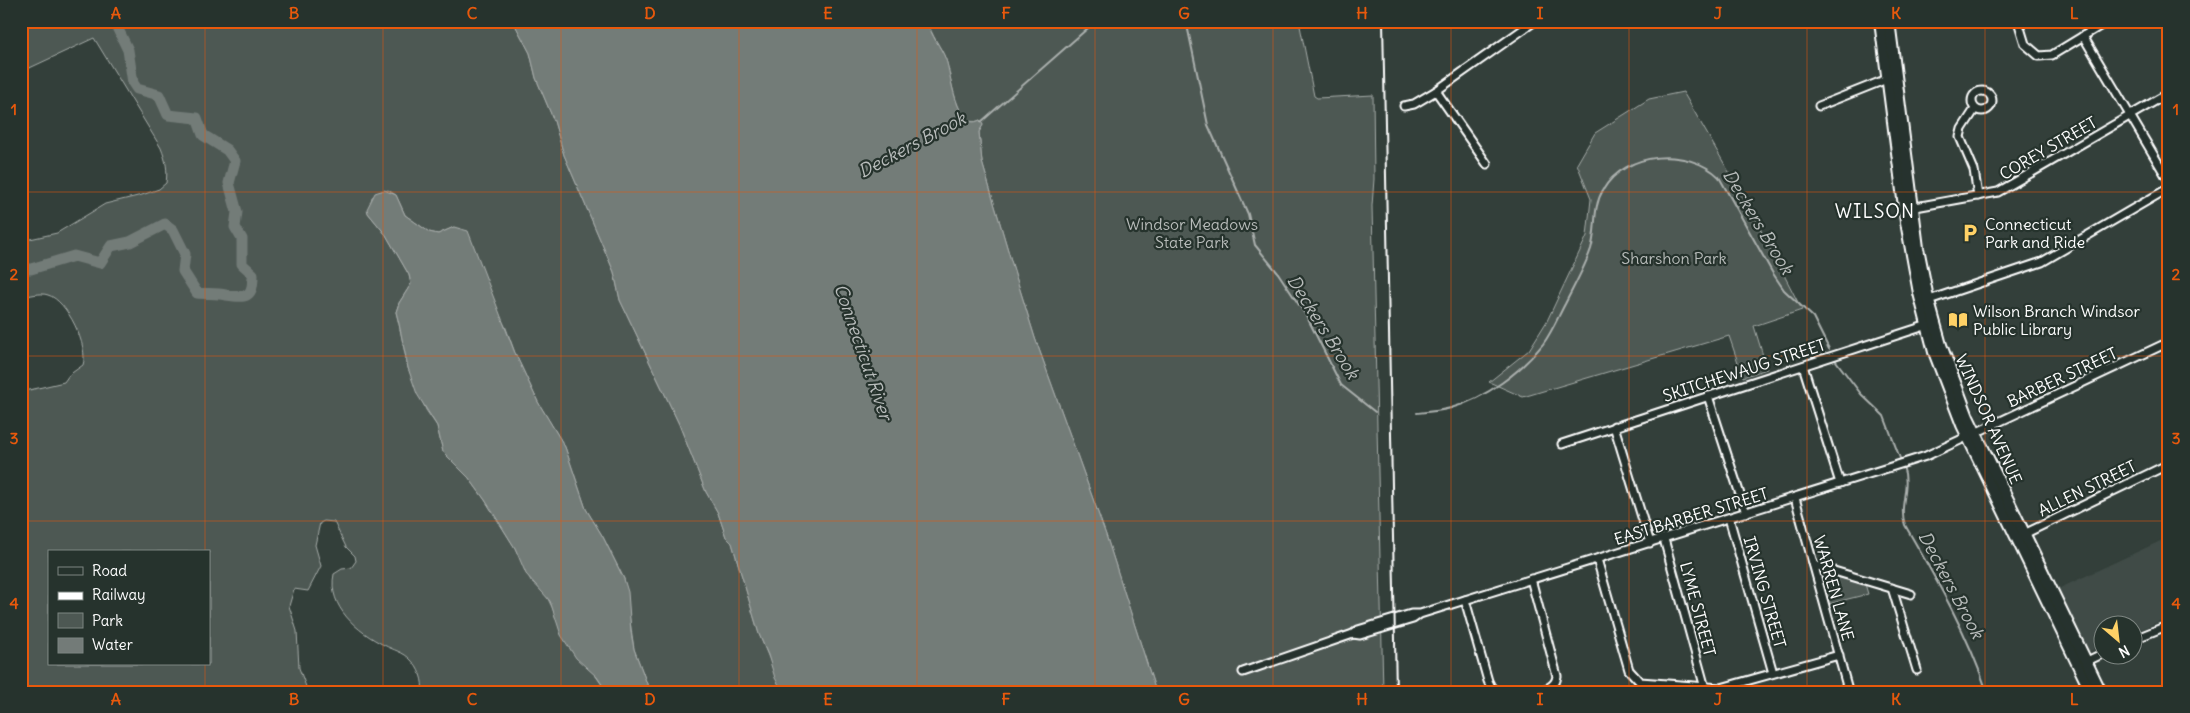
<svg xmlns="http://www.w3.org/2000/svg" width="2190" height="713" font-family="Delius,sans-serif">
  <style>
    .built { fill: #404c47 }
    .green { fill: #4d5853; stroke: #a6aca9; fill-rule: evenodd }
    .water { fill: #737b78; stroke: #abb0ae }
    .lines { fill: none; stroke-linecap: round; stroke-linejoin: round }
    .stream { stroke: #abb0ae; stroke-width: 2 }
    .river { stroke: #737b78; stroke-width: 11 }
    .minor-casing { stroke: #fff; stroke-width: 11 }
    .primary-casing { stroke: #fff; stroke-width: 14 }
    .minor { stroke: #26332d; stroke-width: 7 }
    .primary { stroke: #26332d; stroke-width: 10 }
    .rail { stroke: #fff; stroke-width: 2 }
    .grid { fill: none; stroke: #e8590c; stroke-width: 1; stroke-opacity: 0.55 }
    .labels { text-anchor: middle; stroke-width: 4.5; stroke-linejoin: round; paint-order: stroke }
    .street-label { font-size: 16px; fill: #fff; stroke: #26332d }
    .park-label { font-size: 16px; fill: #b8bcba; stroke: #26332d }
    .poi-label { font-size: 16px; fill: #fff; stroke: #26332d; text-anchor: start }
    .water-label { font-size: 18px; font-style: italic; fill: #b9bdbc; stroke: #26332d }
    .quarter-label { font-size: 19px; letter-spacing: 1px; fill: #fff; stroke: #26332d }
    .neatline { fill: none; stroke: #e8590c; stroke-width: 2 }
    .grid-label { font-size: 16px; text-anchor: middle; font-weight: bold; fill: #e8590c }
  </style>
  <rect width="100%" height="100%" fill="#333f3a"/>
  <filter id="ink" filterUnits="userSpaceOnUse"><feTurbulence type="fractalNoise" baseFrequency=".02" numOctaves="2"/><feDisplacementMap in="SourceGraphic" scale="10" xChannelSelector="R" yChannelSelector="G"/><feConvolveMatrix kernelMatrix="1 2 1 2 8 2 1 2 1" color-interpolation-filters="sRGB"/></filter>
  <g filter="url(#ink)">
    <!-- built -->
    <path class="built" d="M2169,537V617L2133,633L2132,626H2102V646L2088,652L2058,589Z"/>
    <!-- green -->
    <g class="green">
      <path d="M21,21H513L530,53L536,78L554,121L564,155L614,272L620,300L679,424L706,492L718,513L726,537L732,543L759,634L783,692H650L634,649L624,579L603,537L586,509L565,447L538,402L515,353L506,328L454,227L438,234L429,232L405,215L396,195L388,190L372,197L368,213L386,235L409,275L411,284L399,303L396,312L399,324L408,368L426,410L437,426L443,452L469,478L485,500L515,548L531,581L545,593L553,609L555,618L607,692H422C424,681 419,668 411,660C404,652 393,650 384,645C358,632 327,607 334,574L342,569L351,568L356,561L355,556L346,547L334,522L324,521L320,523L315,545L321,566L308,591L294,589L289,606L297,631L299,668L308,692H21V392L64,382L69,375L83,365C89,347 67,300 48,295C40,292 30,296 21,297V241L57,233L105,204L142,195L159,189L166,183C168,169 166,161 161,148L94,38L21,72ZM49,552H209V664H49Z"/>
      <path d="M928,21H1299L1314,96L1317,98L1373,95L1374,179L1372,206L1383,692H1156L1106,535L1035,338L1012,264L982,162L979,132L983,125L980,120C956,132 951,73 946,60C941,46 931,36 928,21Z"/>
      <path d="M1683,92L1748,205L1802,310L1754,326L1767,369L1743,377L1729,336L1523,397L1489,382L1529,350L1547,321L1587,236L1591,199L1577,164L1595,133L1649,99Z"/>
      <path d="M1825,574L1865,584L1868,594L1828,604L1821,578Z"/>
    </g>
    <!-- water -->
    <g class="water">
      <path d="M513,21H928C930,36 941,46 946,60C951,73 956,133 980,120L983,125L979,132L982,162L1012,264L1035,338L1106,535L1156,692H783L775,678L768,655L759,634L732,543L726,537L718,513L706,492L679,424L620,300L614,272L564,155L554,121L536,78L530,53Z"/>
      <path d="M384,190L396,195L405,215L429,232L438,234L454,227L468,231L515,353L538,402L565,447L586,509L603,537L624,579L628,592L631,632L634,649L650,692H607L597,677L576,658L561,635L550,601L526,574L515,548L485,500L469,478L443,452L437,426L417,394L408,368L399,324L396,312L399,303L411,284L409,275L386,235L368,213L367,209L375,193Z"/>
    </g>
    <g class="lines">
      <!-- stream -->
      <g class="stream">
        <path d="M1188,21L1187,25L1208,125L1248,214L1255,245L1278,273L1307,317L1341,385L1375,412"/>
        <path d="M981,122L1096,21"/>
        <path d="M1836,361L1861,394L1884,416L1901,461"/>
        <path d="M1417,413C1428,412 1440,411 1451,408C1486,398 1521,372 1543,344C1552,332 1558,317 1565,304C1574,286 1585,267 1591,249C1597,229 1592,208 1603,190C1625,151 1688,147 1719,177L1772,272L1784,290L1813,317L1829,349"/>
        <path d="M1903,466C1911,488 1898,505 1905,525C1936,579 1967,632 1987,692"/>
      </g>
      <!-- river -->
      <path class="river" d="M21,269H31L74,256L100,263L111,246L130,242L165,224L173,230L185,254L183,271L197,293C207,294 217,293 226,295C247,298 253,298 253,274L242,264V239L235,227L237,212L229,183L235,161L227,150L203,135L197,118L168,115L159,95L137,89L133,83L128,50L114,21"/>
      <!-- minor casing -->
      <g class="minor-casing">
        <g id="minor">
          <path d="M2018,21L2025,44L2039,56L2052,55L2108,21"/>
          <path d="M2083,36L2169,181"/>
          <circle cx="1982" cy="101" r="10"/>
          <path d="M1436,91L1487,164"/>
          <path d="M1404,106L1414,104L1436,91L1535,21"/>
          <path d="M1819,106L1887,79"/>
          <path d="M1975,109L1962,129L1960,137L1974,170L1978,196"/>
          <path d="M1910,208L1998,192L2169,93"/>
          <path d="M1926,301L2042,262L2169,188"/>
          <path d="M1803,366L1840,483"/>
          <path d="M1708,396L1746,513"/>
          <path d="M1614,426L1650,543"/>
          <path d="M1562,444L1931,324"/>
          <path d="M1795,498L1847,686"/>
          <path d="M1729,518L1773,673"/>
          <path d="M2022,535L2169,464"/>
          <path d="M1664,539L1705,688"/>
          <path d="M1597,559L1629,670L1640,682L1721,688L1839,655"/>
          <path d="M1814,565L1911,594"/>
          <path d="M1892,588L1917,670"/>
          <path d="M1465,600L1488,681L1491,687L1498,692"/>
          <path d="M1420,614H1411L1358,630L1353,634L1360,635L1413,619L1420,614L1926,456L2169,342"/>
          <path d="M2132,640L2169,625"/>
          <path d="M2083,663L2102,654"/>
          <path d="M1243,672L1353,634"/>
          <path d="M1521,692C1534,690 1555,693 1557,676L1531,579"/>
        </g>
      </g>
      <!-- primary casing -->
      <g class="primary-casing">
        <g id="primary">
          <path d="M1880,21L1906,222L1919,293L1934,352L1962,425L2091,692"/>
          <path d="M1889,21L1918,248L1928,298L1941,345L1968,417L2101,692"/>
        </g>
      </g>
      <!-- minor -->
      <use href="#minor" class="minor"/>
      <!-- primary -->
      <use href="#primary" class="primary"/>
      <!-- rail -->
      <path class="rail" d="M1383,21L1396,692"/>
    </g>
  </g>
  <!-- grid -->
  <path class="grid" d="M205,21V552M383,21V692M561,21V692M739,21V692M917,21V692M1095,21V692M1273,21V692M1451,21V692M1629,21V692M1807,21V692M1985,21V692M21,192H2169M21,356H2169M21,521H2169M205,664V692"/>
  <!-- icons -->
  <defs>
    <g id="parking-bare" transform="scale(1.5)"><path d="M-3.5-5.5H1a3.5 3.5 0 0 1 0 7H-1V5.5H-3.5ZM-1-3.4V-.6H.8a1.4 1.4 0 0 0 0-2.8Z" fill="#ffd166" stroke="#26332d" stroke-width="2.5" paint-order="stroke"/></g>
    <g id="library-bare" transform="scale(1.5)"><path d="M-6-4Q-3-5.5-.7-3.5V5Q-3 3-6 4ZM6-4Q3-5.5 .7-3.5V5Q3 3 6 4Z" fill="#ffd166" stroke="#26332d" stroke-width="2.5" paint-order="stroke"/></g>
  </defs>
  <g fill-rule="evenodd">
    <use href="#parking-bare" x="1970" y="233"/>
    <use href="#library-bare" x="1958" y="320"/>
  </g>
  <g class="labels">
    <!-- street labels -->
    <g class="street-label">
      <text transform="translate(2048 148) rotate(-30)" y="6">COREY STREET</text>
      <text transform="translate(1744 370) rotate(-18)" y="6">SKITCHEWAUG STREET</text>
      <text transform="translate(2062 377) rotate(-25)" y="6">BARBER STREET</text>
      <text transform="translate(1989 419) rotate(66)" y="6">WINDSOR AVENUE</text>
      <text transform="translate(2087 488) rotate(-26)" y="6">ALLEN STREET</text>
      <text transform="translate(1691 516) rotate(-17)" y="6">EAST BARBER STREET</text>
      <text transform="translate(1834 588) rotate(74)" y="6">WARREN LANE</text>
      <text transform="translate(1765 592) rotate(74)" y="6">IRVING STREET</text>
      <text transform="translate(1698 609) rotate(75)" y="6">LYME STREET</text>
    </g>
    <!-- park labels -->
    <g class="park-label">
      <text x="1192" y="230">Windsor Meadows<tspan x="1192" dy="18">State Park</tspan></text>
      <text x="1674" y="264">Sharshon Park</text>
    </g>
    <!-- poi labels -->
    <g class="poi-label">
      <text x="1985" y="230">Connecticut<tspan x="1985" dy="18">Park and Ride</tspan></text>
      <text x="1973" y="317">Wilson Branch Windsor<tspan x="1973" dy="18">Public Library</tspan></text>
    </g>
    <!-- water labels -->
    <g class="water-label">
      <text transform="translate(912 145) rotate(-28)" y="6">Deckers Brook</text>
      <text transform="translate(1758 222) rotate(59)" y="6">Deckers Brook</text>
      <text transform="translate(1323 327) rotate(58)" y="6">Deckers Brook</text>
      <text transform="translate(863 352) rotate(71)" y="6">Connecticut River</text>
      <text transform="translate(1951 585) rotate(62)" y="6">Deckers Brook</text>
    </g>
    <!-- quarter labels -->
    <g class="quarter-label">
      <text x="1875" y="218">WILSON</text>
    </g>
  </g>
  <!-- margin -->
  <rect width="2190" height="713" fill="none" stroke="#26332d" stroke-width="55"/>
  <!-- legend -->
  <rect x="48" y="550" width="162" height="115" fill="#26332d" stroke="#7d8581"/>
  <rect x="58" y="567" width="25" height="8" fill="#26332d" stroke="#7d8581"/>
  <text x="92" y="576" font-size="15" fill="#ffffff">Road</text>
  <rect x="58" y="592" width="25" height="8" fill="#ffffff" stroke="#7d8581"/>
  <text x="92" y="600" font-size="15" fill="#ffffff">Railway</text>
  <rect x="58" y="613" width="25" height="15" fill="#4d5853" stroke="#7d8581"/>
  <text x="92" y="626" font-size="15" fill="#ffffff">Park</text>
  <rect x="58" y="638" width="25" height="15" fill="#737b78" stroke="#7d8581"/>
  <text x="92" y="650" font-size="15" fill="#ffffff">Water</text>
  <!-- north arrow -->
  <g transform="translate(2118 640) rotate(152)"><circle r="24" fill="#26332d" stroke="#7d8581"/>
  <path d="M0-4L9 19L0 12L-9 19Z" fill="#ffd166"/>
  <text y="-8" font-size="14" font-weight="bold" text-anchor="middle" fill="#ffffff">N</text>
  </g>
  <rect x="28" y="28" width="2134" height="658" class="neatline"/>
  <g class="grid-label">
    <text x="116" y="19">A</text>
    <text x="294" y="19">B</text>
    <text x="472" y="19">C</text>
    <text x="650" y="19">D</text>
    <text x="828" y="19">E</text>
    <text x="1006" y="19">F</text>
    <text x="1184" y="19">G</text>
    <text x="1362" y="19">H</text>
    <text x="1540" y="19">I</text>
    <text x="1718" y="19">J</text>
    <text x="1896" y="19">K</text>
    <text x="2074" y="19">L</text>
    <text x="14" y="115">1</text>
    <text x="2176" y="115">1</text>
    <text x="14" y="280">2</text>
    <text x="2176" y="280">2</text>
    <text x="14" y="444">3</text>
    <text x="2176" y="444">3</text>
    <text x="14" y="609">4</text>
    <text x="2176" y="609">4</text>
    <text x="116" y="705">A</text>
    <text x="294" y="705">B</text>
    <text x="472" y="705">C</text>
    <text x="650" y="705">D</text>
    <text x="828" y="705">E</text>
    <text x="1006" y="705">F</text>
    <text x="1184" y="705">G</text>
    <text x="1362" y="705">H</text>
    <text x="1540" y="705">I</text>
    <text x="1718" y="705">J</text>
    <text x="1896" y="705">K</text>
    <text x="2074" y="705">L</text>
  </g>
</svg>
